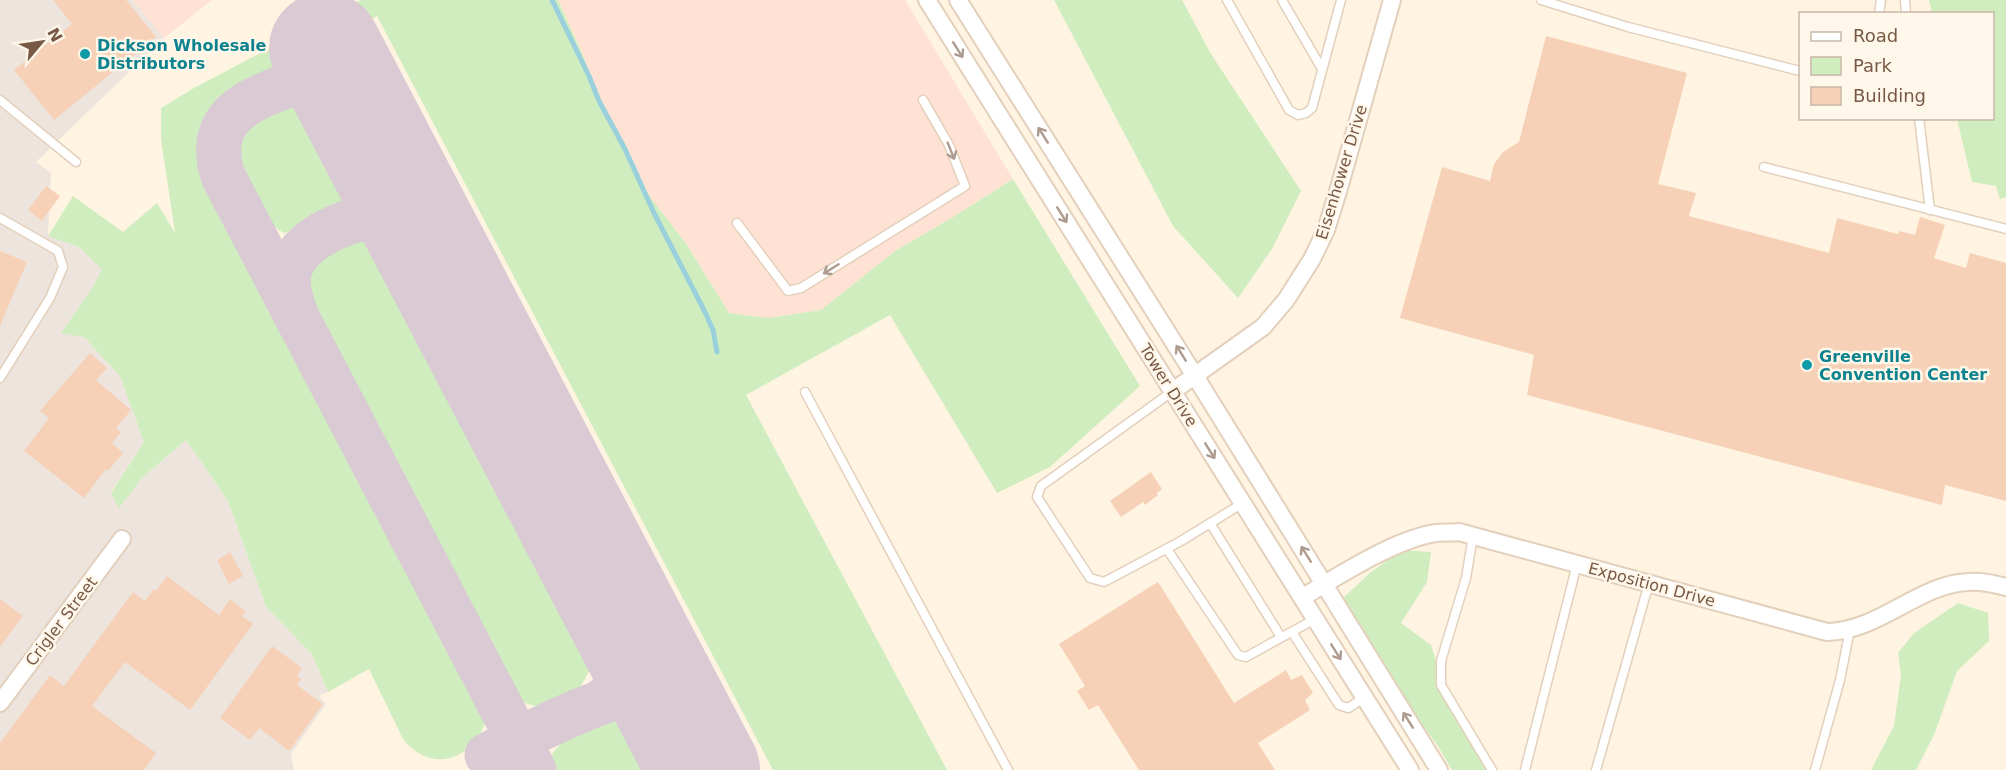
<svg xmlns="http://www.w3.org/2000/svg" width="2006" height="770" font-family="'DejaVu Sans',sans-serif">
  <style>
    .commercial { fill: #ffe2d4 }
    .industrial { fill: #ede5dd }
    .green { fill: #d0edbf }
    .lines { fill: none; stroke-linecap: round; stroke-linejoin: round }
    .stream { stroke: #9ad0dc; stroke-width: 5 }
    .taxiway { stroke: #dacad4; stroke-width: 45 }
    .runway { stroke: #dacad4; stroke-width: 112 }
    .building { fill: #f6d1b7 }
    .lane-casing { stroke: #e3d0bc; stroke-width: 11 }
    .street-casing { stroke: #e3d0bc; stroke-width: 20 }
    .lane { stroke: #fff; stroke-width: 8 }
    .street { stroke: #fff; stroke-width: 16 }
    .oneway { stroke: #ae9b90 }
    .culture-dot { fill: #0f9aa8; stroke: #fff7e9; stroke-width: 2 }
    .labels { text-anchor: middle; stroke-width: 5; stroke-linejoin: round; paint-order: stroke }
    .culture-label { font-size: 16px; font-weight: bold; fill: #0d838f; stroke: #fff7e9; text-anchor: start }
    .street-label { font-size: 16px; fill: #785946; stroke: #fff7e9 }
  </style>
  <rect width="100%" height="100%" fill="#fef4e1"/>
  <!-- commercial -->
  <g class="commercial">
    <path d="M132,0H212L164,38Z"/>
    <path d="M558,0H905L1013,179L953,217L895,251L821,310L769,318L729,313L687,245L648,194L602,111L583,55Z"/>
  </g>
  <!-- industrial -->
  <path class="industrial" d="M0,0H132L164,38L36,162L51,173L48,235L79,247L103,269L93,287L84,337L120,376L144,442L111,492L119,507L142,478L186,440L228,501L266,607L312,654L328,692L319,696L326,704L291,754L294,770H0Z"/>
  <!-- green -->
  <g class="green">
    <path d="M361,0H558L583,55L602,111L648,194L687,245L729,313L769,318L821,310L895,251L953,217L1013,179L1140,386L1050,467L997,493L890,315L746,395L947,770H773L377,16L244,86C225,99 204,115 202,141C201,148 202,157 203,164L486,708C489,736 460,766 430,758C419,755 410,748 403,739L369,669L328,692L312,654L266,607L228,501L186,440L142,478L119,508L111,493L144,442L120,376L84,337L61,333L93,287L102,269L79,247L48,236L73,196L123,232L157,203L175,233L161,139V108L194,88Z"/>
    <path d="M1054,0H1182L1211,54L1301,191L1272,249L1238,298L1173,226Z"/>
    <path d="M1929,0H2006V197L2000,199L1996,186L1972,182L1957,119L1992,118V14L1932,13Z"/>
    <path d="M292,100L345,202C325,221 310,226 284,233C266,223 256,206 248,187C244,178 237,167 235,157C230,123 266,109 292,100Z"/>
    <path d="M361,233L591,668L575,696L559,704L541,708L522,702L507,683L306,301C305,297 302,291 302,287C300,256 337,241 361,233Z"/>
    <path d="M1402,550L1431,552L1427,582L1401,623L1431,645L1445,690L1492,770H1452L1438,746L1400,694L1342,599L1371,572Z"/>
    <path d="M1958,603L1988,613L1989,641L1957,671L1934,735L1916,770H1871L1894,726L1901,675L1898,653L1914,633Z"/>
    <path d="M617,719L644,770H555L552,754C575,726 582,724 617,719Z"/>
  </g>
  <g class="lines">
    <!-- stream -->
    <path class="stream" d="M552,0L589,76L599,101L625,149L654,213L705,312L713,330L717,352"/>
    <!-- taxiway -->
    <g class="taxiway">
      <path d="M354,104C346,95 338,85 325,82C308,78 292,83 276,90C233,106 208,128 223,176L534,770"/>
      <path d="M295,312C290,297 285,282 291,267C302,234 369,207 402,220C413,224 420,236 428,245"/>
      <path d="M601,702C628,680 638,664 629,628"/>
      <path d="M487,755C519,740 613,688 644,695C660,698 670,711 679,723"/>
    </g>
    <!-- runway -->
    <path class="runway" d="M325,48L704,770"/>
  </g>
  <!-- building -->
  <g class="building">
    <path d="M53,0H126L156,37L54,120L14,70L72,24Z"/>
    <path d="M1546,36L1687,73L1658,184L1696,193L1689,216L1829,253L1837,218L1898,234L1899,231L1915,235L1920,217L1945,225L1934,258L1966,268L1970,253L2006,263V501L1945,485L1942,505L1527,395L1534,355L1400,318L1442,167L1490,181L1494,164L1503,152L1519,142Z"/>
    <path d="M46,186L60,196L42,221L28,210Z"/>
    <path d="M0,251L27,262L0,326Z"/>
    <path d="M90,353L107,368L96,380L131,410L116,428L121,432L112,443L123,453L108,471L106,469L84,498L24,451L49,418L40,411Z"/>
    <path d="M1151,472L1162,489L1157,493L1158,495L1145,505L1143,502L1121,517L1110,501Z"/>
    <path d="M230,552L243,576L229,584L217,560Z"/>
    <path d="M167,576L219,615L230,599L246,611L242,616L253,624L190,710L125,662L92,706L156,753L144,770H0V743L50,675L64,686L133,592L145,601L154,589L156,591Z"/>
    <path d="M1158,582L1234,703L1286,670L1291,680L1302,675L1313,693L1305,700L1310,710L1258,743L1275,770H1139L1098,705L1089,710L1077,691L1085,686L1059,644Z"/>
    <path d="M0,599L23,616L0,647Z"/>
    <path d="M272,646L302,668L297,676L301,679L297,685L323,704L289,751L259,728L250,740L220,718Z"/>
  </g>
  <g class="lines">
    <!-- lane casing -->
    <g class="lane-casing">
      <g id="lane">
        <path d="M1227,0L1289,110L1298,115L1306,113L1312,108L1341,0"/>
        <path d="M1282,0L1322,69"/>
        <path d="M1541,0L1628,27L1800,71"/>
        <path d="M1905,0L1906,14"/>
        <path d="M1879,14L1881,0"/>
        <path d="M0,100L76,162"/>
        <path d="M1919,118L1930,210"/>
        <path d="M1764,167L2006,229"/>
        <path d="M0,218L58,251L63,267L50,298L0,378"/>
        <path d="M737,223L788,291L801,288L965,186L949,145L923,100"/>
        <path d="M1173,391L1041,486L1037,497L1090,578L1104,582L1181,541L1243,503"/>
        <path d="M805,392L1008,770"/>
        <path d="M1210,523L1281,637"/>
        <path d="M1473,536L1466,578L1441,661V685L1492,770"/>
        <path d="M1167,549L1238,655L1246,657L1315,619"/>
        <path d="M1292,632L1339,705L1348,708L1364,698"/>
        <path d="M1525,770L1577,564"/>
        <path d="M1596,770L1649,583"/>
        <path d="M1815,770L1840,680L1850,629"/>
      </g>
    </g>
    <!-- street casing -->
    <g class="street-casing">
      <g id="street">
        <path d="M927,0L1410,770"/>
        <path d="M958,0L1195,376L1439,770"/>
        <path d="M1173,391L1263,327L1286,300L1312,259L1326,230L1339,188L1392,0"/>
        <path d="M1303,597C1338,576 1395,539 1436,533C1444,532 1452,533 1459,532L1827,632C1880,631 1920,583 1969,582C1982,581 1994,584 2006,587"/>
        <path d="M0,703L122,539"/>
      </g>
    </g>
    <!-- lane -->
    <use href="#lane" class="lane"/>
    <!-- street -->
    <use href="#street" class="street"/>
  </g>
  <!-- one-way arrows -->
  <defs><path id="oneway-shaft" d="M-6 0H5M1.5-3L5.5 0L1.5 3" fill="none" stroke-width="1.6" stroke-linecap="round" stroke-linejoin="round" transform="scale(1.5)"/></defs>
  <g class="oneway">
    <use href="#oneway-shaft" transform="translate(958 50) rotate(58)"/>
    <use href="#oneway-shaft" transform="translate(1043 135) rotate(-122)"/>
    <use href="#oneway-shaft" transform="translate(951 151) rotate(68)"/>
    <use href="#oneway-shaft" transform="translate(1062 215) rotate(58)"/>
    <use href="#oneway-shaft" transform="translate(831 269) rotate(148)"/>
    <use href="#oneway-shaft" transform="translate(1181 353) rotate(-122)"/>
    <use href="#oneway-shaft" transform="translate(1210 451) rotate(58)"/>
    <use href="#oneway-shaft" transform="translate(1306 554) rotate(-122)"/>
    <use href="#oneway-shaft" transform="translate(1336 652) rotate(58)"/>
    <use href="#oneway-shaft" transform="translate(1408 720) rotate(-122)"/>
  </g>
  <!-- markers -->
  <g class="culture-dot">
    <circle cx="85" cy="54" r="6"/>
    <circle cx="1807" cy="365" r="6"/>
  </g>
  <g class="labels">
    <!-- culture labels -->
    <g class="culture-label">
      <text x="97" y="51">Dickson Wholesale<tspan x="97" dy="18">Distributors</tspan></text>
      <text x="1819" y="362">Greenville<tspan x="1819" dy="18">Convention Center</tspan></text>
    </g>
    <!-- street labels -->
    <g class="street-label">
      <text transform="translate(1341 172) rotate(-73)" y="6">Eisenhower Drive</text>
      <text transform="translate(1169 385) rotate(58)" y="6">Tower Drive</text>
      <text transform="translate(1652 584) rotate(15)" y="6">Exposition Drive</text>
      <text transform="translate(61 621) rotate(-53)" y="6">Crigler Street</text>
    </g>
  </g>
  <!-- legend -->
  <rect x="1799" y="12" width="195" height="108" fill="#fff7e9" stroke="#c9b8a8" stroke-width="1.5"/>
  <rect x="1811" y="32" width="30" height="9" fill="#ffffff" stroke="#c9b8a8" stroke-width="1.5"/>
  <text x="1853" y="42" font-size="18" fill="#785946">Road</text>
  <rect x="1811" y="57" width="30" height="18" fill="#d0edbf" stroke="#c9b8a8" stroke-width="1.5"/>
  <text x="1853" y="72" font-size="18" fill="#785946">Park</text>
  <rect x="1811" y="87" width="30" height="18" fill="#f6d1b7" stroke="#c9b8a8" stroke-width="1.5"/>
  <text x="1853" y="102" font-size="18" fill="#785946">Building</text>
  <!-- north arrow -->
  <g transform="translate(42 42) rotate(61)" stroke="#fff7e9" stroke-width="4.5" paint-order="stroke">
  <path d="M0-4.5L10 22L0 15L-10 22Z" fill="#785946"/>
  <text y="-9" font-size="16" font-weight="bold" text-anchor="middle" fill="#785946">N</text>
  </g>
</svg>
